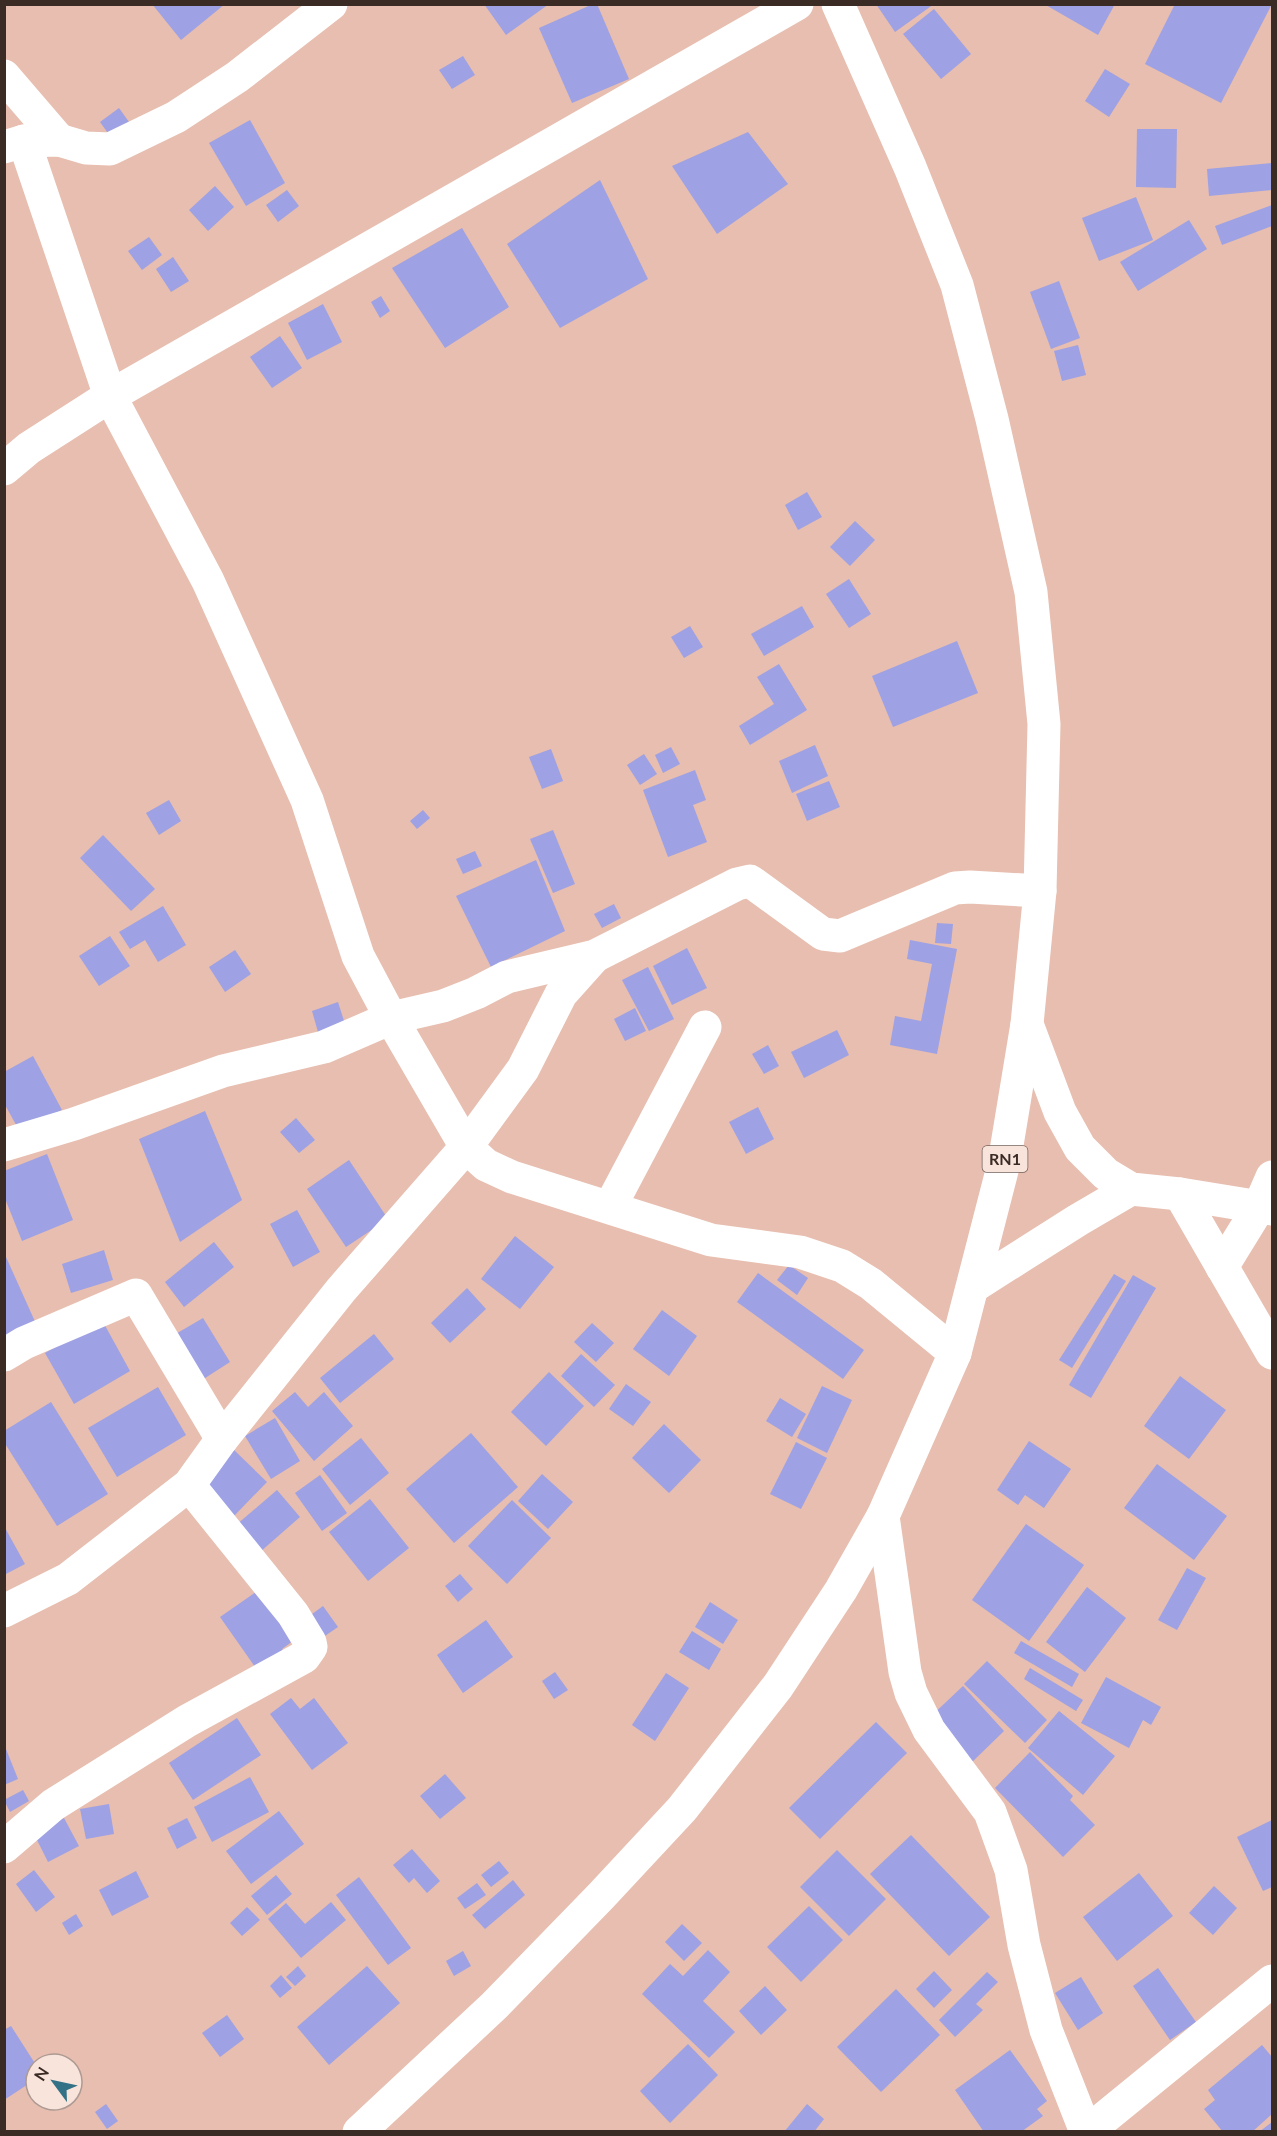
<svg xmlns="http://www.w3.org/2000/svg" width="1277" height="2136" font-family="Lato,sans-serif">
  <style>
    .building { fill: #9ea1e4 }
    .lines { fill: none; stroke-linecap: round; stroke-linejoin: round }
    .minor { stroke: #fff; stroke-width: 33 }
    .trunk { stroke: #fff; stroke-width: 33 }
    .labels { text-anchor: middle; stroke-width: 4.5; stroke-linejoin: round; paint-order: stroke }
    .shield { fill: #f9e4dc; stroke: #73625c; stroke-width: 1.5 }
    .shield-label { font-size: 16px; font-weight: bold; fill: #3a2b25 }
  </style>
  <rect width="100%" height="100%" fill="#e7beaf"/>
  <!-- building -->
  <g class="building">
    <path d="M152,4H225L181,40Z"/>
    <path d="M484,4H549L506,35Z"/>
    <path d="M593,4H597L629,79L572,103L539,28Z"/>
    <path d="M876,4H934L895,32Z"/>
    <path d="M1044,4H1115L1098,35Z"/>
    <path d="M1175,4H1272L1221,103L1145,64Z"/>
    <path d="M934,9L971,54L941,79L903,34Z"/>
    <path d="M463,56L475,75L452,89L439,70Z"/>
    <path d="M1105,69L1130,84L1109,117L1085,101Z"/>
    <path d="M119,108L134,129L115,143L100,122Z"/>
    <path d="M250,120L285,183L246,206L209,143Z"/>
    <path d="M1137,129H1177L1176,188L1136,187Z"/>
    <path d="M748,132L788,184L717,234L672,166Z"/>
    <path d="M1272,163V190L1209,196L1207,169Z"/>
    <path d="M600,180L648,279L560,328L507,244Z"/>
    <path d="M215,186L234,207L208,231L189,210Z"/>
    <path d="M287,190L299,206L278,222L266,205Z"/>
    <path d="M1136,197L1153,240L1099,261L1082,218Z"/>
    <path d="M1272,205V226L1222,245L1215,226Z"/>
    <path d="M1189,220L1207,249L1138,291L1120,262Z"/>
    <path d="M462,228L509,307L445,348L392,268Z"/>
    <path d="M149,237L162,255L142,270L128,251Z"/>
    <path d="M173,257L189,281L171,292L156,269Z"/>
    <path d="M1059,281L1080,338L1051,349L1030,292Z"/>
    <path d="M381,296L390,311L380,318L371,302Z"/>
    <path d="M323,304L342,342L307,360L288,323Z"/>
    <path d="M280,336L302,368L272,388L250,357Z"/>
    <path d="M1078,345L1086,375L1062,381L1054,351Z"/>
    <path d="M807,492L822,517L798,530L785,505Z"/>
    <path d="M855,521L875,540L850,566L830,547Z"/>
    <path d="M849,579L871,614L849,628L826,594Z"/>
    <path d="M802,606L814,627L764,656L751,634Z"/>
    <path d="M690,626L703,647L684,658L671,637Z"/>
    <path d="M957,641L978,693L893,727L872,676Z"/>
    <path d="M779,664L807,710L750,745L739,726L774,704L757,677Z"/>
    <path d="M815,745L828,776L792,793L779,761Z"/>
    <path d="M671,747L680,764L663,773L655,755Z"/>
    <path d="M551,749L563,781L542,789L529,757Z"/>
    <path d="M644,754L657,774L640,785L627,765Z"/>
    <path d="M695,770L706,800L693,805L707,842L668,857L643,790Z"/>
    <path d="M829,781L840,807L807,821L796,794Z"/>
    <path d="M169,800L181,821L159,835L146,813Z"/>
    <path d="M423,810L430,818L417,829L410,821Z"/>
    <path d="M553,830L575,884L553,893L530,839Z"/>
    <path d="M103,835L155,889L131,911L80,858Z"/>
    <path d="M475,851L482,866L463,874L456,859Z"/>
    <path d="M536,860L565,931L491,967L456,896Z"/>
    <path d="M614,904L621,918L602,928L594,914Z"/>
    <path d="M163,906L186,945L158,962L145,940L130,949L119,932Z"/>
    <path d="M937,923L953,924L951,944L935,943Z"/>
    <path d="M110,936L130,966L99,986L79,956Z"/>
    <path d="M910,940L957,949L937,1054L890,1045L895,1016L921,1021L932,964L907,959Z"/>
    <path d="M687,948L707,988L672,1005L653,966Z"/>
    <path d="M235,950L251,974L225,992L209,967Z"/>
    <path d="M648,967L674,1019L649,1031L622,980Z"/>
    <path d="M338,1002L345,1024L318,1032L312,1011Z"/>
    <path d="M635,1008L646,1031L625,1041L614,1019Z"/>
    <path d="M837,1030L849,1055L804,1078L791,1052Z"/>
    <path d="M768,1045L779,1066L764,1074L752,1054Z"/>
    <path d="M33,1056L62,1110L20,1132L4,1103V1072Z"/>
    <path d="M758,1107L774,1139L746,1154L729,1122Z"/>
    <path d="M205,1111L242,1200L180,1242L139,1139Z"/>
    <path d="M296,1118L315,1140L299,1153L280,1132Z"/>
    <path d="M47,1154L73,1220L22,1241L4,1196V1171Z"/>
    <path d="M349,1160L388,1219L346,1247L307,1189Z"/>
    <path d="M297,1210L320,1252L293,1267L270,1224Z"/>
    <path d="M515,1236L554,1267L520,1309L481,1279Z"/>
    <path d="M214,1242L234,1267L184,1307L165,1282Z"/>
    <path d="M104,1250L113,1280L71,1293L62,1264Z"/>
    <path d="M6,1257L37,1326L4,1341V1258Z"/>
    <path d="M789,1265L808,1278L797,1295L777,1280Z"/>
    <path d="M758,1273L864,1350L843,1379L737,1302Z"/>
    <path d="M1114,1274L1126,1281L1072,1368L1059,1360Z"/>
    <path d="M1133,1275L1156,1288L1091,1398L1069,1385Z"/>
    <path d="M467,1288L486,1309L450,1343L431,1323Z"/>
    <path d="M662,1310L697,1336L669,1376L633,1349Z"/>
    <path d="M203,1318L230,1362L202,1380L174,1335Z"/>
    <path d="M102,1320L130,1371L74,1404L45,1353Z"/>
    <path d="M592,1323L614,1343L596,1362L574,1342Z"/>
    <path d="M374,1334L394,1359L340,1403L320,1378Z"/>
    <path d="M581,1354L615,1385L594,1407L561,1376Z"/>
    <path d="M549,1372L584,1406L546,1446L511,1412Z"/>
    <path d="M1180,1376L1226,1410L1189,1459L1144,1426Z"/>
    <path d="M626,1384L651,1402L633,1426L609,1409Z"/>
    <path d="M822,1386L852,1400L827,1453L797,1438Z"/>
    <path d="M158,1387L186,1435L117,1477L88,1428Z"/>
    <path d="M295,1392L308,1407L324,1392L353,1426L314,1461L272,1411Z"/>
    <path d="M780,1398L806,1414L792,1437L766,1421Z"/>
    <path d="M51,1402L108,1494L57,1526L4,1442V1431Z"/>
    <path d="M275,1418L300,1461L271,1479L245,1436Z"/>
    <path d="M664,1424L701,1460L669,1493L632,1458Z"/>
    <path d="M471,1433L518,1487L454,1543L406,1489Z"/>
    <path d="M361,1438L389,1473L350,1505L322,1469Z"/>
    <path d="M1029,1441L1071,1469L1044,1508L1025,1495L1018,1505L997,1490Z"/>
    <path d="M796,1442L827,1458L801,1509L770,1494Z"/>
    <path d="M233,1449L267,1482L234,1516L200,1484Z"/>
    <path d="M1157,1464L1227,1516L1194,1560L1124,1508Z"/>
    <path d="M542,1474L573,1502L548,1529L518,1501Z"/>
    <path d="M320,1475L347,1513L322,1531L295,1493Z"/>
    <path d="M277,1490L300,1517L260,1552L236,1525Z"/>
    <path d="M370,1499L409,1548L368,1581L329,1532Z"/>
    <path d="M512,1500L551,1538L507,1584L468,1546Z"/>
    <path d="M1026,1524L1084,1565L1029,1641L972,1600Z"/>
    <path d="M4,1526L25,1564L4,1575Z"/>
    <path d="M1187,1568L1206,1578L1177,1630L1158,1620Z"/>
    <path d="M460,1574L473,1589L458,1602L445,1586Z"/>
    <path d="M263,1587L297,1638L282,1649L287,1655L260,1674L220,1617Z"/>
    <path d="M1087,1587L1126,1618L1085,1672L1046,1642Z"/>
    <path d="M710,1602L738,1620L723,1644L695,1627Z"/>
    <path d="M323,1606L338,1627L319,1640L304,1620Z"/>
    <path d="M486,1620L513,1657L463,1693L437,1655Z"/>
    <path d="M692,1631L721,1649L709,1670L679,1652Z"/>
    <path d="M1021,1641L1079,1674L1072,1687L1014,1653Z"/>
    <path d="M987,1661L1047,1720L1025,1743L964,1684Z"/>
    <path d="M1030,1668L1083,1700L1076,1711L1024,1679Z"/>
    <path d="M555,1672L568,1690L554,1699L542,1681Z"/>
    <path d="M666,1673L689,1688L655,1741L632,1725Z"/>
    <path d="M1106,1677L1161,1707L1151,1725L1143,1720L1129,1748L1081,1723Z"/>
    <path d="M963,1686L1004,1731L969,1765L927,1720Z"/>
    <path d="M291,1698L300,1709L314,1698L348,1743L312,1770L270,1714Z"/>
    <path d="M1059,1711L1115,1756L1083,1795L1028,1748Z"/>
    <path d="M237,1718L261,1755L193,1800L169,1763Z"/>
    <path d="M876,1722L907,1753L820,1839L789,1808Z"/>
    <path d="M4,1744L18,1779L4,1785Z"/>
    <path d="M1030,1752L1073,1796L1070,1800L1095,1825L1063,1857L995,1788Z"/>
    <path d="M445,1774L466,1798L440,1819L420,1796Z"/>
    <path d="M250,1777L269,1812L212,1842L194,1807Z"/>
    <path d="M23,1790L29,1801L10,1812L4,1800Z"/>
    <path d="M109,1804L114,1834L86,1839L80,1809Z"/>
    <path d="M279,1811L304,1844L251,1884L226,1851Z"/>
    <path d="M64,1818L79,1846L48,1862L34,1834Z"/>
    <path d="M187,1818L197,1838L177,1849L167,1828Z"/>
    <path d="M1272,1820V1887L1263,1891L1237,1837Z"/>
    <path d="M911,1835L990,1917L949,1956L870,1874Z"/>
    <path d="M412,1849L440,1881L427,1893L414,1878L409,1883L393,1865Z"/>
    <path d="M837,1850L886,1899L849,1936L800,1887Z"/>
    <path d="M499,1861L509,1873L491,1887L481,1875Z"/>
    <path d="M34,1870L55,1897L36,1912L16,1884Z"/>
    <path d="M136,1871L149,1897L112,1916L99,1890Z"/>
    <path d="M1139,1873L1173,1916L1117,1961L1083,1917Z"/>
    <path d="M276,1875L292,1894L267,1915L251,1896Z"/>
    <path d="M359,1877L411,1948L388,1965L336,1895Z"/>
    <path d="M513,1880L525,1895L485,1929L472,1915Z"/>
    <path d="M477,1883L486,1895L465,1909L457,1898Z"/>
    <path d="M1214,1886L1237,1908L1213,1935L1189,1913Z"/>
    <path d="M331,1902L346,1920L301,1958L268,1919L286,1903L305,1924Z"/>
    <path d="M809,1906L843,1940L801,1982L767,1947Z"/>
    <path d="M247,1907L260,1920L242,1936L230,1923Z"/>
    <path d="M76,1914L83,1926L69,1935L62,1923Z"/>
    <path d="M682,1924L702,1943L684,1961L665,1942Z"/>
    <path d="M708,1950L730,1972L703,2001L735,2032L709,2058L642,1994L670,1964L683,1976Z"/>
    <path d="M463,1951L471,1966L454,1976L446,1961Z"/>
    <path d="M298,1966L306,1976L295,1986L286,1977Z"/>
    <path d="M367,1966L400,2003L329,2065L297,2027Z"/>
    <path d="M1158,1968L1196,2022L1170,2040L1133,1986Z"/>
    <path d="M934,1971L952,1990L934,2008L916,1989Z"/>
    <path d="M987,1972L998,1982L976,2004L983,2010L955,2037L939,2020Z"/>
    <path d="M281,1975L292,1988L280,1998L270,1986Z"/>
    <path d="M1081,1977L1103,2013L1078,2030L1055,1993Z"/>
    <path d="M765,1986L787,2010L761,2035L739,2011Z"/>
    <path d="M896,1989L940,2035L881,2092L837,2047Z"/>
    <path d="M227,2015L244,2039L220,2057L202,2033Z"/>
    <path d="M11,2026L36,2065V2079L4,2100V2030Z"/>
    <path d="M688,2044L718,2075L670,2123L640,2091Z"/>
    <path d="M1262,2045L1272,2057V2114L1252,2132H1223L1204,2109L1215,2100L1208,2090Z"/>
    <path d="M1010,2050L1047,2101L1037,2109L1043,2116L1021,2132H984L955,2090Z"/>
    <path d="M106,2104L118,2121L107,2129L95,2112Z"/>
    <path d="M807,2104L824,2119L814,2132H784Z"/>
    <path d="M1272,2122V2132H1259Z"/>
  </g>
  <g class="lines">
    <!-- minor -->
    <g class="minor">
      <path d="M4,76L59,140"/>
      <path d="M24,141L110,396L208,581L307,800L358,956L391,1018L466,1147L486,1165L512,1177L711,1240L800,1252L842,1266L871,1284L955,1353"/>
      <path d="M4,147L24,141L59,140L86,148L110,149L176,117L237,77L331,4"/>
      <path d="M4,469L29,448L110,396L797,4"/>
      <path d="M1027,1024L1060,1112L1080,1148L1106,1174L1131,1189L1180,1194L1272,1209"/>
      <path d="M4,1145L74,1124L223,1071L324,1047L391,1018L443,1006L476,993L507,977L595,956L737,884L750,881L823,934L840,936L955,888L970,887L1040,891"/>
      <path d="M1180,1194L1272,1353"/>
      <path d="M610,1207L705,1027"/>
      <path d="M1222,1267L1259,1207L1272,1177"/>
      <path d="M974,1286L1078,1220L1131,1189"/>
      <path d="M4,1355L24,1343L136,1295L222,1439"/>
      <path d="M883,1516L905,1672L911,1693L929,1730L990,1812L1011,1870L1024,1945L1046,2030L1086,2132"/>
      <path d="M4,1611L68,1579L189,1485L222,1439L341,1290L466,1147L523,1069L561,994L595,956"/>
      <path d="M4,1847L53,1805L187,1721L304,1657L311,1647L310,1642L293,1614L189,1485"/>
      <path d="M1087,2132L1272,1981"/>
    </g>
    <!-- trunk -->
    <path class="trunk" d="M359,2132L494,2006L601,1896L682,1809L778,1686L841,1590L883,1516L955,1353L1004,1163L1027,1024L1040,891L1044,724L1031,592L992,419L957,285L910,167L838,4"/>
  </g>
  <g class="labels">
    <!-- shield labels -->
    <rect class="shield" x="982.5" y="1146" width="45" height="26" rx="4.5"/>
    <g class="shield-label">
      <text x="1005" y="1165">RN1</text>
    </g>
  </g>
  <!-- border -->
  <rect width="1277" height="2136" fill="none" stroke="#3a2b25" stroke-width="12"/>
  <!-- north arrow -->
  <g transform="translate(54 2082) rotate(303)"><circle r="28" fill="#f9e4dc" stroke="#ad9a93" stroke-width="1.5"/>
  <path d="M0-4.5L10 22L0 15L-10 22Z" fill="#327186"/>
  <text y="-9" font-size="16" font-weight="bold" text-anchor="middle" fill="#3a2b25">N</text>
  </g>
</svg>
